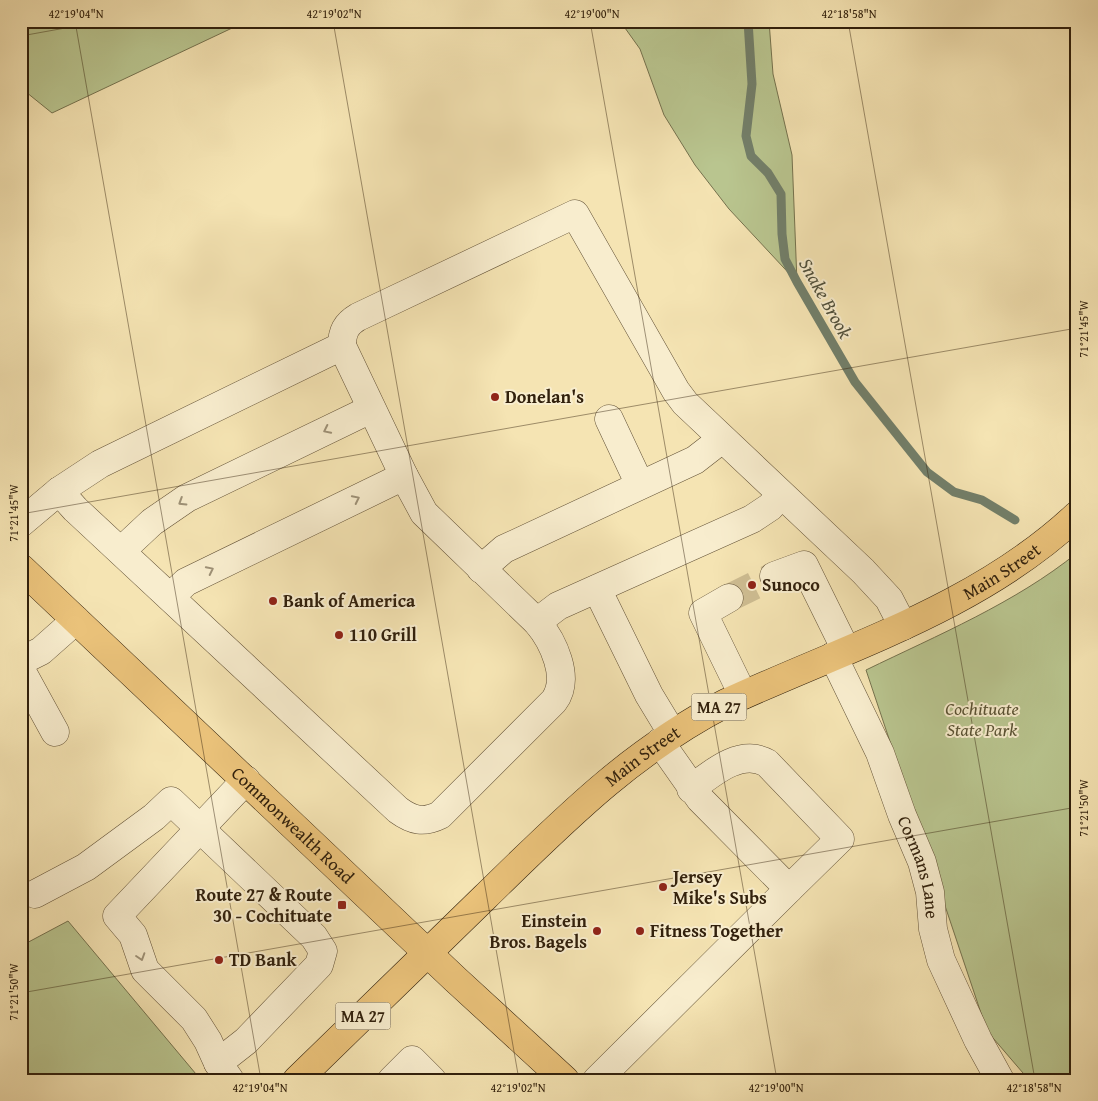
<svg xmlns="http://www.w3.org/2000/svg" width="1098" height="1101" font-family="'Gentium Book Plus',serif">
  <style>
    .green { fill: #b9c58f; stroke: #75724e }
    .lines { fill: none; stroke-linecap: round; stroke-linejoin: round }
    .stream { stroke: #727f6a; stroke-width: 9 }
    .minor-tunnel { stroke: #cebd92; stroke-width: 28; stroke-dasharray: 28 14; stroke-linecap: butt }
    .minor-casing { stroke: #625136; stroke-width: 29 }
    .major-casing { stroke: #31200c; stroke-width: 29 }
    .minor { stroke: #f8edce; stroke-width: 28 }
    .major { stroke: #eac27a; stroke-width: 28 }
    .oneway { stroke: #9e9177 }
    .ticks { fill: none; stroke: #31200c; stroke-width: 1; stroke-opacity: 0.45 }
    .poi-dot { fill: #8f2418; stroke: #f8edce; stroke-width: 2 }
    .labels { text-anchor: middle; stroke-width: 4; stroke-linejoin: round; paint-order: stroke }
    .shield { fill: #f8edce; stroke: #6d5e46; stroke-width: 1 }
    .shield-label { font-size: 16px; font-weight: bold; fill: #31200c }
    .poi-label { font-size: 18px; font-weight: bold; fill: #31200c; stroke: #f8edce; text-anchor: start }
    .street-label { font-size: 18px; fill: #31200c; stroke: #f8edce }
    .park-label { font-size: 18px; font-style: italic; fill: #5a5233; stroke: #f8edce }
    .water-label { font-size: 19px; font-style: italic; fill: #51503b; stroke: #f8edce }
    .neatline { fill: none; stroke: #31200c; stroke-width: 2 }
    .ticks-label { font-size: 12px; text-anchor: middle; fill: #31200c }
  </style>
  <rect width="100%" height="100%" fill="#f5e4b3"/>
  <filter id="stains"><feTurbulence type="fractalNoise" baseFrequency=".004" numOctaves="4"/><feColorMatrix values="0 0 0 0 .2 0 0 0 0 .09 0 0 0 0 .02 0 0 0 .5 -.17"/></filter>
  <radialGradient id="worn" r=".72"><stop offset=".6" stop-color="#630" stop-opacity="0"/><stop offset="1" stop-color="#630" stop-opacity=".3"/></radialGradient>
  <!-- green -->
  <g class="green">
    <path d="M21,21H247L52,113L21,88Z"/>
    <path d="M620,21H769L773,74L792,155L797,282L729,209L695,165L664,115L640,49Z"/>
    <path d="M1077,553V1080H1029L987,1031L866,670C938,635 1015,603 1077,553Z"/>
    <path d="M68,921L201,1080H21V946Z"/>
  </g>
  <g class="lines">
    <!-- stream -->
    <path class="stream" d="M748,21L752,84L746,136L751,156L768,173L781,194L782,234L785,259L797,282L855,382L927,472L954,492L982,500L1015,520"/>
    <!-- minor-tunnel -->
    <path class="minor-tunnel" d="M729,598L774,576"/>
    <!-- minor casing -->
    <g class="minor-casing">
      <g id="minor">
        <path d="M609,419L640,485"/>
        <path d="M59,491L75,509L398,810C413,821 424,823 440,815L554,701C571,678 553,641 537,622L424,513L404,476L342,346"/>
        <path d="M21,523L59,491L100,464L342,346C342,332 346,324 358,317L575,214L676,391L685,403L863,571L889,599L903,626"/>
        <path d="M121,551L152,522L187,498L371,409"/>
        <path d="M481,569L504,549L695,460L722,439"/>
        <path d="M774,576L804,565L846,650"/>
        <path d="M597,589L649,695L672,733"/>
        <path d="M170,597L186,582L404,476"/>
        <path d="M729,598L703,613L743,695"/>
        <path d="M537,622L558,606L752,519L770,507L781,495"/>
        <path id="s1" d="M833,656L880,753L902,815L922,862L930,892L933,929L941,960L978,1040L1000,1080"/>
        <path d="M21,661L41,651L76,620"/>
        <path d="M21,670L55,732"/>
        <path d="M691,789C712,773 741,748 767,763L840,839L789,889"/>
        <path d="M35,894L86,867L154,817L171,801L314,937L323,951L319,965L246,1041L218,1063L230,1080"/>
        <path d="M218,1063L208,1041L194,1019L145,970L133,935L117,916L246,780"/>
        <path d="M392,1080L412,1060L432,1080"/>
        <path d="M597,1080L789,889L700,799L660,742"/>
      </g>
    </g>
    <!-- major casing -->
    <g class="major-casing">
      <g id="major">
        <path id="s2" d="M21,568L455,979L565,1080"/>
        <path id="s3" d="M297,1080C360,1019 422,958 485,897C562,822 629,753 726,703C847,647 978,608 1077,515"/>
      </g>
    </g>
    <!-- minor -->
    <use href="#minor" class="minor"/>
    <!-- major -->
    <use href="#major" class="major"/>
  </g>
  <!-- one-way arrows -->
  <defs><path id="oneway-chevron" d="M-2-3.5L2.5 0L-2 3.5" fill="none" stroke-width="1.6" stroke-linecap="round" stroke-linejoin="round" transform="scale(1.25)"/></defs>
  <g class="oneway">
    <use href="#oneway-chevron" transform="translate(327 430) rotate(154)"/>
    <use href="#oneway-chevron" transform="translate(356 499) rotate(-26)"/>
    <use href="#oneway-chevron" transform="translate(182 502) rotate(148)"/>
    <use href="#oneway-chevron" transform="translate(210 570) rotate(-26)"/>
    <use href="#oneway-chevron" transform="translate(141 957) rotate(72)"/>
  </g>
  <!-- ticks -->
  <path class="ticks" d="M75,21L261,1080M333,21L519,1080M590,21L777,1080M848,21L1035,1080M21,36L104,21M21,514L1077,328M21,993L1077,807"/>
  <!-- markers -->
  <g class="poi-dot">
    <circle cx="495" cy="397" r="5"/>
    <circle cx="752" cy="585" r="5"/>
    <circle cx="273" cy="601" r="5"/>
    <circle cx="339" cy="635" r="5"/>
    <circle cx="663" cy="887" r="5"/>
    <rect x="337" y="900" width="10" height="10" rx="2.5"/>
    <circle cx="597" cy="931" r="5"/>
    <circle cx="640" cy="931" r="5"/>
    <circle cx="219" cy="960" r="5"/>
  </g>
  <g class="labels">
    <!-- shield labels -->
    <g class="shield">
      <rect x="691.5" y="693.5" width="55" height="27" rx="4"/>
      <rect x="335.5" y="1002.5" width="55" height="27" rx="4"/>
    </g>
    <g class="shield-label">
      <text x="719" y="713">MA 27</text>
      <text x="363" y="1022">MA 27</text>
    </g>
    <!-- poi labels -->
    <g class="poi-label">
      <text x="505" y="403">Donelan's</text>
      <text x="762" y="591">Sunoco</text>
      <text x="283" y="607">Bank of America</text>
      <text x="349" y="641">110 Grill</text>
      <text x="673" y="883">Jersey<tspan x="673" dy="21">Mike's Subs</tspan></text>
      <text x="332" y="901" text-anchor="end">Route 27 &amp; Route<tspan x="332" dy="21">30 - Cochituate</tspan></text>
      <text x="587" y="927" text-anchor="end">Einstein<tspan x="587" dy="21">Bros. Bagels</tspan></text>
      <text x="650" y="937">Fitness Together</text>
      <text x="229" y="966">TD Bank</text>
    </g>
    <!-- street labels -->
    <g class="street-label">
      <text dy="6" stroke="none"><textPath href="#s3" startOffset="879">Main Street</textPath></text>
      <text dy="6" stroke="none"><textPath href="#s3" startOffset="474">Main Street</textPath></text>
      <text dy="6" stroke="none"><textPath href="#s2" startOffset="374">Commonwealth Road</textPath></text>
      <text dy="6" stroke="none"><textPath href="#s1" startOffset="229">Cormans Lane</textPath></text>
    </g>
    <!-- park labels -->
    <g class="park-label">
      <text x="982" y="715">Cochituate<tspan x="982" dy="21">State Park</tspan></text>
    </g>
    <!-- water labels -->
    <g class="water-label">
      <text transform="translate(826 298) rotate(61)" y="7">Snake Brook</text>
    </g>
  </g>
  <!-- margin -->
  <rect width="1098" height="1101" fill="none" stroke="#f5e4b3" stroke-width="55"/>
  <rect x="28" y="28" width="1042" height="1046" class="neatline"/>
  <g class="ticks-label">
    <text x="76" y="18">42°19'04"N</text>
    <text x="334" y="18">42°19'02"N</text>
    <text x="592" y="18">42°19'00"N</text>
    <text x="849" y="18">42°18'58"N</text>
    <text transform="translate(1084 329) rotate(-90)" y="4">71°21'45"W</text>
    <text transform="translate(14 513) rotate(-90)" y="4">71°21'45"W</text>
    <text transform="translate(1084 808) rotate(-90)" y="4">71°21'50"W</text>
    <text transform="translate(14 992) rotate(-90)" y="4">71°21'50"W</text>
    <text x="260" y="1092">42°19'04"N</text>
    <text x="518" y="1092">42°19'02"N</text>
    <text x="776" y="1092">42°19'00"N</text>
    <text x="1034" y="1092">42°18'58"N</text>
  </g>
  <rect width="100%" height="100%" filter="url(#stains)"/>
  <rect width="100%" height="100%" fill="url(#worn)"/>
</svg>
